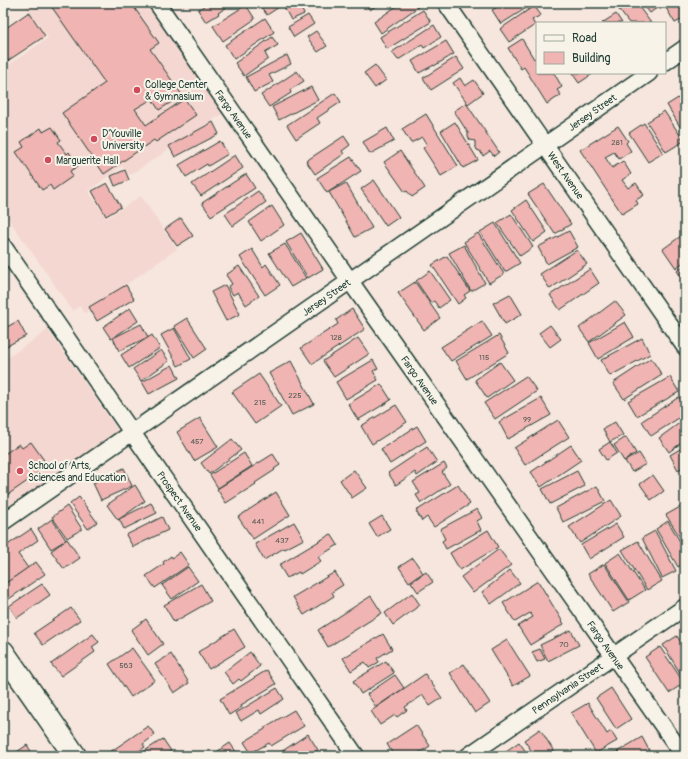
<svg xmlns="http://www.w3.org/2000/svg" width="688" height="759" font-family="Pangolin,sans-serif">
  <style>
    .built { fill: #f4d7d0 }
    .building { fill: #f0b4b2; stroke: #1f3d34; fill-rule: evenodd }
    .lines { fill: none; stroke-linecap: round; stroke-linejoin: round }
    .street-casing { stroke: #1f3d34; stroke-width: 19 }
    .primary-casing { stroke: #1f3d34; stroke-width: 25 }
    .street { stroke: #f7f3e8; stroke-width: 16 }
    .primary { stroke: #f7f3e8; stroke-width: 22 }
    .poi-dot { fill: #d1495b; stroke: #f7f3e8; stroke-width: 1.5 }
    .labels { text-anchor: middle; stroke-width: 4; stroke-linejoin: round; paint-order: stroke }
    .number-label { font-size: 8px; fill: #535b54 }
    .poi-label { font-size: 10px; fill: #1f3d34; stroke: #f7f3e8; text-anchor: start }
    .street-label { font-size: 10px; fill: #1f3d34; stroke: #f7f3e8 }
  </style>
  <rect width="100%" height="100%" fill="#f6e6dd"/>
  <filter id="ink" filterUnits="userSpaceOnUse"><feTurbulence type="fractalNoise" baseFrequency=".025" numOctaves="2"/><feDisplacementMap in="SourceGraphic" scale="8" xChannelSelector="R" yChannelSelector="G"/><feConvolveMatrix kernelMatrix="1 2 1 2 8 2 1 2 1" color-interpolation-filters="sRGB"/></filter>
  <g filter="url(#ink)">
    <!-- built -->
    <g class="built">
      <path d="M24,3H148L225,112L130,175L122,166L88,191L107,218L141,196L177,249L85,313L79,306L73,311L3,211V69L48,38Z"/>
      <path d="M48,330L119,432L3,511V361Z"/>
    </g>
    <!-- building -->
    <g class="building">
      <path d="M49,3H131L159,43L150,49L196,115L156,142L154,140L104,174L62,113L105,83ZM181,96L183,100L146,125L135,109L152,99L159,110Z"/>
      <path d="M208,3H233L218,13L219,14L206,22L198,10Z"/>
      <path d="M258,3H285L267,15Z"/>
      <path d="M288,3H298L304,14L291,20L283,5Z"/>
      <path d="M365,3H380L370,10Z"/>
      <path d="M401,3H416L418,7L381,33L374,22Z"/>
      <path d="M504,3H530L531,5L501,24L492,10Z"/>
      <path d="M623,3H636L651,23H629L617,7Z"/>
      <path d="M642,3H654L658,7L650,13Z"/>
      <path d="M663,3H685V18L675,23Z"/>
      <path d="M246,5L255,19L223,41L213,26Z"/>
      <path d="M534,6L541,15L532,20L535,25L509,42L500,29Z"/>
      <path d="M423,10L431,22L387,49L380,37Z"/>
      <path d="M29,12L45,36L3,64V30Z"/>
      <path d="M616,14L622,23H602Z"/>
      <path d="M308,15L314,24L294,37L288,27Z"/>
      <path d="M265,18L274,32L234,59L225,45Z"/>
      <path d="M434,25L441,37L424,48L422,45L398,60L392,52Z"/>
      <path d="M316,31L327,46L318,52L307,37Z"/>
      <path d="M272,37L278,45L265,53L268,59L244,76L235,63Z"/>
      <path d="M522,39L534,59L537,57V73H554L562,87L557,90L561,95L547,104L524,67L521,69L508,48Z"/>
      <path d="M446,41L454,54L434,66V65L419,73L412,61Z"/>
      <path d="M287,55L291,64L269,75L273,82L254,92L246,77Z"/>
      <path d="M456,57L464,69L431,90L423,78Z"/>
      <path d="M375,65L386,80L375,88L364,73Z"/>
      <path d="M297,71L304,81L290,90L291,93L269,107L261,95Z"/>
      <path d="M572,73H594L579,83Z"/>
      <path d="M460,78L465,86L474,80L483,93L468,104L453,83Z"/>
      <path d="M311,87L318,100L279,120L272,107Z"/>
      <path d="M335,93L341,102L317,118L320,123L296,139L287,125Z"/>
      <path d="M683,95L685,99V135L667,105Z"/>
      <path d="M466,103L499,152L494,156L490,151L483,156L480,151L477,150L475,145V141L470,140L468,137V133L454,111Z"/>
      <path d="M664,111L684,141L666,152L647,122Z"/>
      <path d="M426,114L458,166L441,176L423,148L427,145L422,137L411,143L402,129Z"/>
      <path d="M213,122L219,134L175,157L169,146Z"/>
      <path d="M455,122L478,160L463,168L441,131Z"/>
      <path d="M644,123L663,153L648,162L629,133Z"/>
      <path d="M618,126L628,141L626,143L631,151L619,159L614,152L605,157L612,168L623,161L631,174L622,180L628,188L636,183L644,195L636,200L638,204L622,214L580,150Z"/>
      <path d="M52,127L61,140L58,142L67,154L69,152L78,166L70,171L73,176L53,190L50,185L42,190L16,152L24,147L21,142L41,128L43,132Z"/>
      <path d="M387,128L394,141L370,154L363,142Z"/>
      <path d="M344,136L350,145L342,151L344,154L315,174L306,161Z"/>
      <path d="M220,141L228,154L208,166L207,164L186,177L179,165Z"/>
      <path d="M400,151L425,188L412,197L407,191L405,192L384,162Z"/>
      <path d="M235,155L243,168L201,196L192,184Z"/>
      <path d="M351,157L361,171L327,193L317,178Z"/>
      <path d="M125,170L129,180L115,186L111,176Z"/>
      <path d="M246,174L255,188L211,216L202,203Z"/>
      <path d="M374,180L399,217L386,226L361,189Z"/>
      <path d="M107,183L121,207L106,216L92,191Z"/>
      <path d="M346,183L372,228L355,237L329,192Z"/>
      <path d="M544,184L571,224L555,234L528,194Z"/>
      <path d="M258,191L266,202L233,226L225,214Z"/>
      <path d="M526,200L547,232L533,242L512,210Z"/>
      <path d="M272,206L284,225L261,241L249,222Z"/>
      <path d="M511,214L533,247L520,256L497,223Z"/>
      <path d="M181,218L193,236L177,246L165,229Z"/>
      <path d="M495,223L520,263L505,272L480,232Z"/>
      <path d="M569,231L578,247L547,264L538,247Z"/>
      <path d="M301,233L323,269L308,278L286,242Z"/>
      <path d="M478,233L504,274L489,283L464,242Z"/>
      <path d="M685,233V261L676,268L663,249Z"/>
      <path d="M285,244L306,278L291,287L269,253Z"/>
      <path d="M464,245L485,283L471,291L449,253Z"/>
      <path d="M252,249L263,267L266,264L280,285L265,295L240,257Z"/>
      <path d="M577,250L587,264L550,289L540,274Z"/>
      <path d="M447,256L470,291L464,295L466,298L458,304L432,265Z"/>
      <path d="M685,265V282L677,271Z"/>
      <path d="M239,266L259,296L246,305L238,292L233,295L228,287L232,284L226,275Z"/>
      <path d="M590,269L599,283L560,310L550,295Z"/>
      <path d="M430,271L450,300L439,308L434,301L431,303L416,281Z"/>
      <path d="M415,282L440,318L424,330L398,293Z"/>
      <path d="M126,285L134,299L97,321L89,307Z"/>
      <path d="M225,285L240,314L226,321L211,292Z"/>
      <path d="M510,294L522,314L505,324L493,303Z"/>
      <path d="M615,301L626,315L589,342L579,328Z"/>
      <path d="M130,308L138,321L111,339L103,327Z"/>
      <path d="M352,309L365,329L312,364L301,348L338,324L336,320Z"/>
      <path d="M187,318L207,349L194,358L174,326Z"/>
      <path d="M18,321L26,336L3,348V329Z"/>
      <path d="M482,321L492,336L451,361L441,347Z"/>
      <path d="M625,322L634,337L598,359L589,343Z"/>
      <path d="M141,324L148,337L119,351L113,338Z"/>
      <path d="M550,325L561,339L550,347L539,333Z"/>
      <path d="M174,328L191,359L178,366L161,335Z"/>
      <path d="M152,335L160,348L129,368L121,355Z"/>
      <path d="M499,335L509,353L467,379L456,361Z"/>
      <path d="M358,338L369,354L334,377L323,361Z"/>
      <path d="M642,338L650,354L610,376L601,360Z"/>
      <path d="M161,350L169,361L141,381L133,369Z"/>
      <path d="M651,358L662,375L624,399L613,383Z"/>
      <path d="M373,360L378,369L373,371L378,380L346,399L336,382Z"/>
      <path d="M291,361L314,404L292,415L269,373Z"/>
      <path d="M500,362L513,380L487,398L475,380Z"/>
      <path d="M172,365L179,378L149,394L142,382Z"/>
      <path d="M259,374L281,406L255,424L232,392Z"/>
      <path d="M526,376L537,391L495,419L484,403Z"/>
      <path d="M670,377L679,392L637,416L628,401Z"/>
      <path d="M381,384L391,400L358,420L348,404Z"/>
      <path d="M679,397L685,406V414L651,436L642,421Z"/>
      <path d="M541,398L551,415L508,439L499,422Z"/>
      <path d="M396,405L407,422L372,444L361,426Z"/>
      <path d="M200,418L218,447L194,461L177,432Z"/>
      <path d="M685,419V440L669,452L659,438Z"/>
      <path d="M558,420L569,437L525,465L514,448Z"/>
      <path d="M615,422L623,435L610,442L603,429Z"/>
      <path d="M417,426L426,441L390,464L381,449Z"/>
      <path d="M626,437L636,453L624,461L614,445Z"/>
      <path d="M232,439L241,450L209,474L201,463Z"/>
      <path d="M31,442L46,463L36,469L39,473L3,498V455L19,444L22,448Z"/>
      <path d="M610,442L617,453L606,460L599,449Z"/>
      <path d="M571,445L581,460L541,487L531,472Z"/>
      <path d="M685,446V466L678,470L670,455Z"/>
      <path d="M427,447L437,462L417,476L415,472L396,485L388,473Z"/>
      <path d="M244,453L252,466L218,488L210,475Z"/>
      <path d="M639,453L646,464L632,472L625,461Z"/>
      <path d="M273,454L280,465L274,469L275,470L255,483L256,484L226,503L217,489Z"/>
      <path d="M444,463L447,468L442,472L450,484L421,503L416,495L420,493L413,482Z"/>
      <path d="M124,468L132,486L101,500L93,483Z"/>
      <path d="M354,470L367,488L352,498L340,480Z"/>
      <path d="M577,471L585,486L550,504L542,489Z"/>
      <path d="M653,475L664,491L651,500L640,484Z"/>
      <path d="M135,485L145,501L118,520L107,505Z"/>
      <path d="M458,485L470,504L434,527L427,517L422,521L416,511Z"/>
      <path d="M597,486L605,501L563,522L556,508Z"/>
      <path d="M276,492L290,515L253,539L238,517Z"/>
      <path d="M79,497L97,522L88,529L70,504Z"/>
      <path d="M611,500L621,516L580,543L569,527Z"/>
      <path d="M151,503L157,513L124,529L119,519Z"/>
      <path d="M67,506L82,529L67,538L52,517Z"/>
      <path d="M682,506L685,511V545L666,515Z"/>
      <path d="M477,509L482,518L477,521L481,530L446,549L442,541L445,539L440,529Z"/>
      <path d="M382,516L390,529L377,537L369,524Z"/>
      <path d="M162,517L168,530L133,547L126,535Z"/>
      <path d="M52,519L66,540L51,549L38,529Z"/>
      <path d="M668,521L685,550V563L678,567L656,529Z"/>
      <path d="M294,522L304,539L285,549L284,548L264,560L255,544Z"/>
      <path d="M616,524L624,537L589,559L581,545Z"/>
      <path d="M31,529L38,540L18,554L28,568L3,585V548Z"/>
      <path d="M488,530L498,547L460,570L450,553Z"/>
      <path d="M655,531L676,571L662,578L642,538Z"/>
      <path d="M331,534L338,545L318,557L321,561L300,574L299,572L287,578L279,565Z"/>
      <path d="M67,539L80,558L64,569L51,551Z"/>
      <path d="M638,541L662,581L647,590L622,550Z"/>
      <path d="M499,549L511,565L473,593L461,577Z"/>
      <path d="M180,552L189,565L155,588L146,576L164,564L163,562L171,556L172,558Z"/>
      <path d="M620,553L645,590L629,600L605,563Z"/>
      <path d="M413,558L423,573L409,582L399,567Z"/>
      <path d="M36,562L45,574L6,601L3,596V585Z"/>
      <path d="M604,564L629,602L613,612L588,574Z"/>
      <path d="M188,567L198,581L172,599L162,585Z"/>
      <path d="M510,570L520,583L491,604L482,592Z"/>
      <path d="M335,572L343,585L332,592L334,596L304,615L293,597Z"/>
      <path d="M426,572L433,582L418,592L411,582Z"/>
      <path d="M538,581L564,624L530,645L518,626L533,617L530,613L515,622L503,603Z"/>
      <path d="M42,584L50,595L17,618L9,606Z"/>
      <path d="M201,584L211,601L174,622L164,605Z"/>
      <path d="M412,593L420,605L393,625L385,613Z"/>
      <path d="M371,596L382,613L328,647L318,630Z"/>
      <path d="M71,608L80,620L43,645L34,633Z"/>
      <path d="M146,619L163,644L148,655L131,630Z"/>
      <path d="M234,629L245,647L209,669L198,652Z"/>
      <path d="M571,630L579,645L548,661L540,645Z"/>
      <path d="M93,634L99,642L92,647L95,652L61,676L51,664Z"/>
      <path d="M383,634L392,649L377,658L379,662L369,668L365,662L351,671L343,658Z"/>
      <path d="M677,636L685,649V681L663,645Z"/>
      <path d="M507,640L530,676L513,686L491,650Z"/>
      <path d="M660,647L684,683L669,693L645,657Z"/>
      <path d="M132,648L155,680L131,697L109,664Z"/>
      <path d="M540,649L545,659L537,662L532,652Z"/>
      <path d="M250,652L260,666L241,681L239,679L233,684L224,672Z"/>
      <path d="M171,654L189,683L174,693L155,664Z"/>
      <path d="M386,661L394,673L361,694L353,681Z"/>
      <path d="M464,664L490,703L475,713L450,673Z"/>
      <path d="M267,670L276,684L241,705L242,707L229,715L220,699Z"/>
      <path d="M425,674L442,698L430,706L423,695L405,707L407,710L397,717L395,715L380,725L371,711Z"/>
      <path d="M395,675L404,688L376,707L367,694Z"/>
      <path d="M277,688L284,699L261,714L259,710L241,721L236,713Z"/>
      <path d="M611,688L631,719L616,729L596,698Z"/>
      <path d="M588,703L607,734L611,731L617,741L596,753L571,713Z"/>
      <path d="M294,710L304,726L271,746L269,743L251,753L244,742L265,729V727Z"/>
      <path d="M416,725L430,746L414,756H401L399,753L394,756L387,744Z"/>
      <path d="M148,726L155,735L143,744L145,747L132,756H113L110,752Z"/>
      <path d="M540,729L557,756H535L524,740Z"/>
      <path d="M308,734L318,750L308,756H275Z"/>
      <path d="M642,737L650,752L644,756H610Z"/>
      <path d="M163,739L171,751L163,756H137Z"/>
      <path d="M519,742L529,756H509L506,751Z"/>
      <path d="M230,743L239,756H222L218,751Z"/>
      <path d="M27,745L34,756H11Z"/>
    </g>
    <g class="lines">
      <!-- street casing -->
      <g class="street-casing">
        <g id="street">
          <path d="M157,3L350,281L684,756"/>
          <path d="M446,3L685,347"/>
          <path d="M665,62L685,48"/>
          <path d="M3,246L356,756"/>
          <path d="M3,522L649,73"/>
          <path d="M468,756L685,607"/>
        </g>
      </g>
      <!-- primary casing -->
      <g class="primary-casing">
        <path id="primary" d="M3,652L75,756"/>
      </g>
      <!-- street -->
      <use href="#street" class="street"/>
      <!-- primary -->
      <use href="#primary" class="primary"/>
    </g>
  </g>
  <!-- markers -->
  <g class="poi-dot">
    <circle cx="137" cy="90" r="4"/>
    <circle cx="94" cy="139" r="4"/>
    <circle cx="48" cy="160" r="4"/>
    <circle cx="20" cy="471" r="4"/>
  </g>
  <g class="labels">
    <!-- number labels -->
    <g class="number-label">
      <text x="617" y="145">281</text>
      <text x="336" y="340">128</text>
      <text x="484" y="360">115</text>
      <text x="295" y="398">225</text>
      <text x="260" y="405">215</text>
      <text x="527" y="422">99</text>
      <text x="197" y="444">457</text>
      <text x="258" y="524">441</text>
      <text x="282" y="543">437</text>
      <text x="564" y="647">70</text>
      <text x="126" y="668">563</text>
    </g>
    <!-- poi labels -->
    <g class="poi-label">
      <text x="145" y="88">College Center<tspan x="145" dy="12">&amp; Gymnasium</tspan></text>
      <text x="102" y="137">D'Youville<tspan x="102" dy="12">University</tspan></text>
      <text x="56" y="164">Marguerite Hall</text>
      <text x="28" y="469">School of Arts,<tspan x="28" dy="12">Sciences and Education</tspan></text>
    </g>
    <!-- street labels -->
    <g class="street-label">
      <text transform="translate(592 112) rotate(-35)" y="4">Jersey Street</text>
      <text transform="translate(234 114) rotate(55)" y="4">Fargo Avenue</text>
      <text transform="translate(566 175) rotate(55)" y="4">West Avenue</text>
      <text transform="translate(326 297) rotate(-35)" y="4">Jersey Street</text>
      <text transform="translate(420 380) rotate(55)" y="4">Fargo Avenue</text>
      <text transform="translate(180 501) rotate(55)" y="4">Prospect Avenue</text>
      <text transform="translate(606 645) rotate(55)" y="4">Fargo Avenue</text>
      <text transform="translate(567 688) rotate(-34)" y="4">Pennsylvania Street</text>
    </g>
  </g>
  <!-- margin -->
  <rect width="688" height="759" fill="none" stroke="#f7f3e8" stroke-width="16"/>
  <rect x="8" y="8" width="672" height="743" fill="none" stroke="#1f3d34" stroke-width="1.5" filter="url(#ink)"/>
  <!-- legend -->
  <rect x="536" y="22" width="130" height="52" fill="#f7f3e8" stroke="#a1aaa0"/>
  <rect x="544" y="35" width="20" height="6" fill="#f7f3e8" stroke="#a1aaa0"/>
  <text x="572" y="42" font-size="12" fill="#1f3d34">Road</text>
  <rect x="544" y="52" width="20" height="12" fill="#f0b4b2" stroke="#a1aaa0"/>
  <text x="572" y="62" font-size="12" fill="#1f3d34">Building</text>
</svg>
